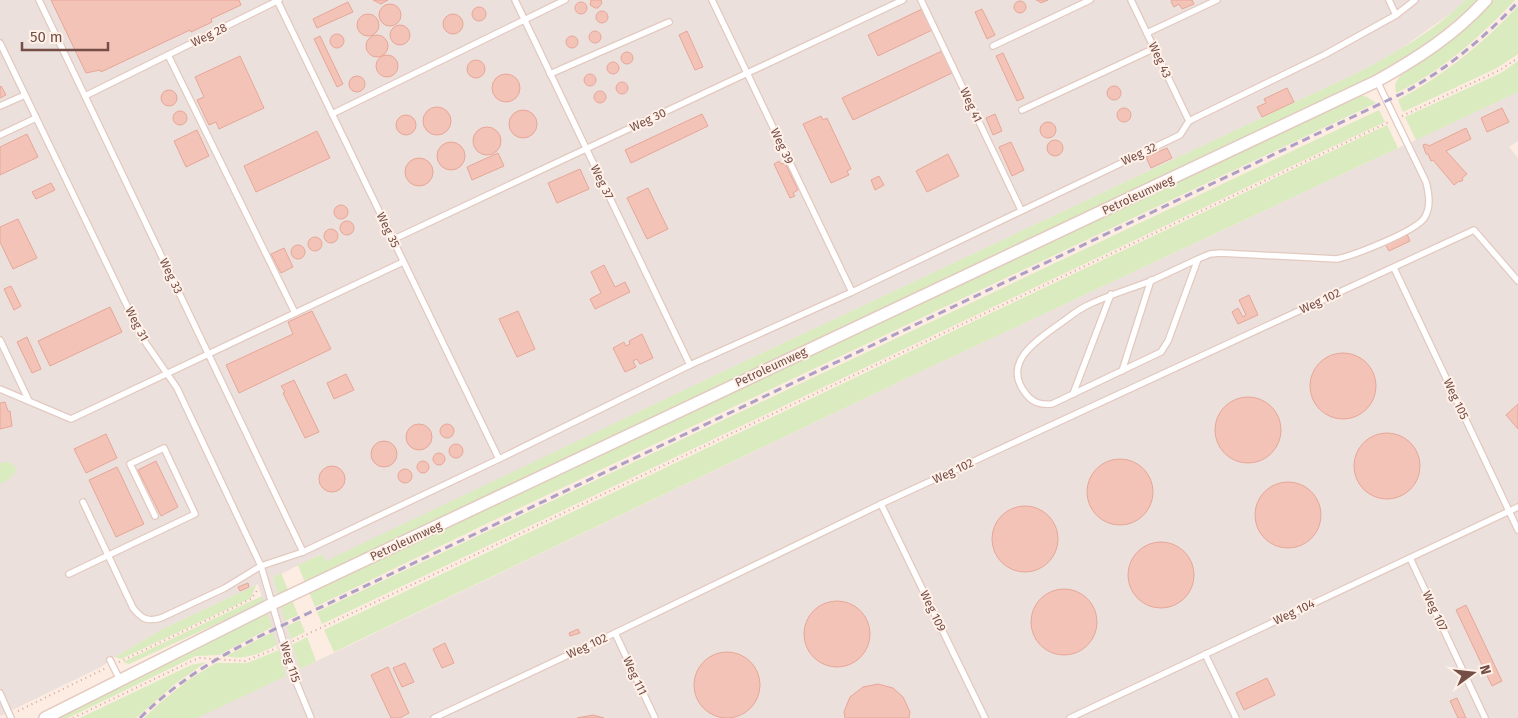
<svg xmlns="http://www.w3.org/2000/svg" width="1518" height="718" font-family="'Fira Sans',sans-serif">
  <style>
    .industrial { fill: #ebe0dc }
    .green { fill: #d9ebbf }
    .building { fill: #f4c3b7; stroke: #e7a697 }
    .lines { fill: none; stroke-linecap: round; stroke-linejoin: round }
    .lane-casing { stroke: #e3c9bf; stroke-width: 8 }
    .street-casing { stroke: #e3c9bf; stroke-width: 14 }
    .path { stroke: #d8a69b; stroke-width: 2; stroke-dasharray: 1 4; stroke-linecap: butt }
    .lane { stroke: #fff; stroke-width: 5.5 }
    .street { stroke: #fff; stroke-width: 11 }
    .rail { stroke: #ad9fc6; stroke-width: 3; stroke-dasharray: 8 5; stroke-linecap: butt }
    .labels { text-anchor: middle; stroke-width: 4; stroke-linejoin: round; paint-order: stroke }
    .street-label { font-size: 12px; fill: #754e47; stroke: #fff1e8 }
  </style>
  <rect width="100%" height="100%" fill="#fdece1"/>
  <!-- industrial -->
  <path class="industrial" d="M0,0H1465L1454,11L1396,52L1357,73L701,382L326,562L321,554L273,578L300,669L924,370L1518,92V141L1509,147L1518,158V718H194L286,676L258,584L163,629L115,657L101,667L0,716Z"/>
  <!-- green -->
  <g class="green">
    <path d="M1465,0H1478L1430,42L1385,71L305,583L298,565L322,554L326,561L701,382L1357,73C1395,53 1435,31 1465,0Z"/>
    <path d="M1494,0H1515C1481,36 1441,72 1396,93L1395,84L1400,76L1441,48Z"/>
    <path d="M1518,6V54L1497,68L1403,112L1398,100C1443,76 1484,43 1518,6Z"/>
    <path d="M1518,61V92L1416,140L1405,117L1501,73Z"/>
    <path d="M1360,95L1367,97L1376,103L490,522L315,607L309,592Z"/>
    <path d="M1379,110L1385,122L322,624L317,612Z"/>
    <path d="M1387,125L1398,148L924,370L334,652L324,630Z"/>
    <path d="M8,462L14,465L16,469C14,478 7,480 0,484V463Z"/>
    <path d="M281,573L288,590L278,595L273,577Z"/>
    <path d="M256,585L251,598L121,659L115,657L163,629Z"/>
    <path d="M262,596L264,602L129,664L123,662Z"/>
    <path d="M292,600L298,615L285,621L281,606Z"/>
    <path d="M267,612L272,627L219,655L196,656L68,718H58L212,638Z"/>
    <path d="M300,620L305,632L291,639L287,626Z"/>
    <path d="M273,632L277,645C260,653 246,661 226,656Z"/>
    <path d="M307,637L316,661L300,669L292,645Z"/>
    <path d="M279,650L286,676L197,718H144L161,702L190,679L216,663H247Z"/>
    <path d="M206,662L175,684L136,718H80L191,665Z"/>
  </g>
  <!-- building -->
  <g class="building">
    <path d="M51,0H239L241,5L211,19L212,22L191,32L190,30L101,72L100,70L86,73Z"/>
    <path d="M373,0H388L381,4Z"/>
    <path d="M591,0H601L602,3L598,8H595L590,5Z"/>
    <path d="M1037,0H1036H1048L1041,3Z"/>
    <path d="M1172,0H1192L1194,4L1182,9L1179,4L1174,7L1171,2Z"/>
    <circle cx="1020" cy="7" r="6"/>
    <path d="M348,2L353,12L317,28L313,19Z"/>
    <circle cx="581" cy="8" r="6"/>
    <circle cx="390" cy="15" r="11"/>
    <circle cx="479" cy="14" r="7"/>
    <path d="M922,9L932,30L878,56L868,35Z"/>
    <path d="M982,9L995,35L987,39L975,12Z"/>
    <circle cx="602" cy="17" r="6"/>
    <circle cx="453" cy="24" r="10"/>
    <circle cx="368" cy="25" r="11"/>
    <circle cx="400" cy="35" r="10"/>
    <path d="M687,31L703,67L695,70L679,35Z"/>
    <circle cx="595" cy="37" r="6"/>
    <circle cx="337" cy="41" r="7"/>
    <circle cx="377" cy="46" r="11"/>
    <circle cx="572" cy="42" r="6"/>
    <path d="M320,36L343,84L337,87L314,39Z"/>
    <path d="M942,51L952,73L853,120L842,98Z"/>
    <circle cx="627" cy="58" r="6"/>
    <path d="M1003,53L1024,98L1017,101L996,56Z"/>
    <circle cx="387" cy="66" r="11"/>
    <path d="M240,56L264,108L219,129L216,122L209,125L197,100L204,97L195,77Z"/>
    <circle cx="476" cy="69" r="9"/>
    <circle cx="613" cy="68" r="6"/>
    <circle cx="590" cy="80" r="6"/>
    <circle cx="506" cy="88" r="14"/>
    <circle cx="357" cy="84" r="8"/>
    <circle cx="622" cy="88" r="6"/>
    <path d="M1,86L6,95L0,98V87Z"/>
    <circle cx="1114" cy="93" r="7"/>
    <path d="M1287,88L1294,102L1262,117L1257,107L1266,103L1264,99Z"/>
    <circle cx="169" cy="98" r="8"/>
    <circle cx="600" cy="97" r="6"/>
    <circle cx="437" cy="121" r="14"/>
    <circle cx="1124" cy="115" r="7"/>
    <path d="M1502,108L1509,122L1487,132L1481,118Z"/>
    <circle cx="523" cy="124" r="14"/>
    <circle cx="180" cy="118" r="7"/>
    <path d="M702,114L708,126L631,163L625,150Z"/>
    <path d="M995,114L1002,131L993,135L986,118Z"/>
    <circle cx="406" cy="125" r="10"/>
    <path d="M821,116L823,120L827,118L851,169L847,171L849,175L831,183L803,124Z"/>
    <circle cx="1048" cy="130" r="8"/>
    <circle cx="487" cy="141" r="14"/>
    <path d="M1466,128L1471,139L1446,151L1467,174L1462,178L1463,180L1460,182L1459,181L1454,185L1433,160L1431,161L1428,154H1426L1423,145L1426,144L1429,146Z"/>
    <path d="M197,130L209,156L186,167L174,141Z"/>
    <path d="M317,131L330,158L256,192L244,166Z"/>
    <path d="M27,134L38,157L0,175V147Z"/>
    <circle cx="1055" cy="148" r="8"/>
    <path d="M1011,142L1024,170L1012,176L999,147Z"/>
    <circle cx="451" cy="156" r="14"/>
    <path d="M1167,148L1172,158L1151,168L1146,157Z"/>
    <path d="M498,153L504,166L472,180L467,167Z"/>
    <path d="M948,154L959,176L927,192L916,171Z"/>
    <circle cx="419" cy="172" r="14"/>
    <path d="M779,161L781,164L785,163L798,190L793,193L795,196L790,198L774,164Z"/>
    <path d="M580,169L589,189L557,203L548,183Z"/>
    <path d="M879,176L884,185L875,190L871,180Z"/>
    <path d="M51,183L55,190L36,199L32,192Z"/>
    <path d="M648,188L668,229L647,239L627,198Z"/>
    <circle cx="341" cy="212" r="7"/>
    <path d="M18,219L37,258L13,269L0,242V227Z"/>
    <circle cx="347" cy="228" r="7"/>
    <circle cx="331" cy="236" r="7"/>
    <path d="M1406,232L1410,241L1389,251L1384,242Z"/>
    <circle cx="315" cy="244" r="7"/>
    <circle cx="298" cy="252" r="7"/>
    <path d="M284,248L293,267L281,273L271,254Z"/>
    <path d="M604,265L615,287L625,282L630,292L595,309L590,299L601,293L591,272Z"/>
    <path d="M11,286L21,306L14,310L4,289Z"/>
    <path d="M1249,295L1258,315L1238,324L1232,312L1238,308L1243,317L1246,315L1239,300Z"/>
    <path d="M110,307L122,332L50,366L38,341Z"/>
    <path d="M312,311L331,349L239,393L226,365L293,334L288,322Z"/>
    <path d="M518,311L535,349L517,357L499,319Z"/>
    <path d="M642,334L653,358L640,364L637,359L633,361L636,367L625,372L613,348L624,342L626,346L630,344L629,341Z"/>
    <path d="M27,337L41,369L32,373L17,342Z"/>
    <circle cx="1343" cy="386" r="33"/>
    <path d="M346,374L354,390L334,399L327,383Z"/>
    <path d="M294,380L319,432L305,438L283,393L285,392L281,386Z"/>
    <circle cx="1248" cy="430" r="33"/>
    <path d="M5,402L8,411H10L12,426L0,429V403Z"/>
    <path d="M1518,404V429L1506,415Z"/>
    <circle cx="447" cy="431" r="7"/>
    <circle cx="419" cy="437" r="13"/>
    <circle cx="1387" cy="466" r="33"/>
    <path d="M106,434L117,458L86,473L74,449Z"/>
    <circle cx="384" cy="454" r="13"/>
    <circle cx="456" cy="451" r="7"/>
    <circle cx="439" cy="459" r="6"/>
    <circle cx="1120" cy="492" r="33"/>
    <circle cx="423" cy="467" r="6"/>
    <path d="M156,461L178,507L161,516L138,470Z"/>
    <circle cx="332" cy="479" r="13"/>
    <path d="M117,467L144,524L116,537L89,480Z"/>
    <circle cx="405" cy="476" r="7"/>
    <circle cx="1288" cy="515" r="33"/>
    <circle cx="1025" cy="539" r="33"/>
    <circle cx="1161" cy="575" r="33"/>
    <path d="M248,583L249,587L240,591L238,587Z"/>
    <circle cx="1064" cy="622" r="33"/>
    <circle cx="837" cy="634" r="33"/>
    <path d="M1466,605L1502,681L1492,686L1456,610Z"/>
    <path d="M578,629L580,633L570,636L569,633Z"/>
    <path d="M445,643L454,663L442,668L433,649Z"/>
    <circle cx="727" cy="685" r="33"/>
    <path d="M405,663L414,682L402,687L393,668Z"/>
    <path d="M388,667L409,713L400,718H391L371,675Z"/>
    <path d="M1267,678L1275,695L1244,710L1236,693Z"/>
    <path d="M878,684L893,688L903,697L910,712L909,718H845L844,712L850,697L863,687Z"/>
    <path d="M1457,698L1466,718H1458L1450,701Z"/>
    <path d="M593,715L604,718H577Z"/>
  </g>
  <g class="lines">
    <!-- lane casing -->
    <g class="lane-casing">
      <g id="lane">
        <path d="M39,0L303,552"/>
        <path d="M277,0L499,459"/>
        <path d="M515,0L690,365"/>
        <path d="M712,0L852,292"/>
        <path d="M921,0L1021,210"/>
        <path d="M1131,0L1189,121"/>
        <path d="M1389,0L1396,15"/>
        <path d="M1147,33L1217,0"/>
        <path d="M0,43L143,339L177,388L261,566L292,672L311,718"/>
        <path d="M993,46L1090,0"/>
        <path d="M168,55L295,313"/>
        <path d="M550,74L669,22"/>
        <path d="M85,96L279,0"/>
        <path d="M0,106L25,95"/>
        <path d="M1022,110L1155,48"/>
        <path d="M332,114L565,0"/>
        <path d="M0,135L36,118"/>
        <path d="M392,240L903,0"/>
        <path d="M1198,259C1183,266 1168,273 1153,280C1131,289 1108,295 1086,306C1076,311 1067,319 1058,325C1036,341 1001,363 1026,394C1033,403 1041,405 1052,404L1161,352L1168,341L1198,259L1210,254L1220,253L1337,259C1355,255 1417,231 1425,217C1431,206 1429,194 1426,182L1377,81"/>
        <path d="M1394,268L1518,530"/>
        <path d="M0,340L29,401"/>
        <path d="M1122,371L1151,280"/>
        <path d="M0,389L71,419L403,262"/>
        <path d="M1073,394L1111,294"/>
        <path d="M83,502L133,608C142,619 147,622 161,618L225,588L261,566L303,552L499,459L690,365L852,292L1180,135L1189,121L1324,55L1396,15L1415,0"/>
        <path d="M881,504L985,718"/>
        <path d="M1410,558L1485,718"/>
        <path d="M69,574L195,514L164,448L130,464L155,516"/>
        <path d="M615,633L655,718"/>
        <path d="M1205,654L1236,718"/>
        <path d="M110,660L120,680"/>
        <path d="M0,693L11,718"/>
        <path d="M434,718L615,633L881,504L1474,230L1518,281"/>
        <path d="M1070,718L1518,507"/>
      </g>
    </g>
    <!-- street casing -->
    <g class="street-casing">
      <path id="street" d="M45,718L272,604L1377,81C1418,58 1454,35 1486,0"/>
    </g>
    <!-- path -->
    <g class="path">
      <path d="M1402,116L1500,70L1518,58"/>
      <path d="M293,641L1389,122"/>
      <path d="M119,662L251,599L259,588"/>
      <path d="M18,711L106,668"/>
      <path d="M73,718L194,660L200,658L245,661L277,648"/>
    </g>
    <!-- lane -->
    <use href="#lane" class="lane"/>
    <!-- street -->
    <use href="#street" class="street"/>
    <!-- rail -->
    <path class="rail" d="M140,718C174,684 214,659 256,638L1403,93C1446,70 1485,37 1518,2"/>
  </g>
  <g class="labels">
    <!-- street labels -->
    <g class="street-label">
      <text transform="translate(209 35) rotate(-26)" y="4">Weg 28</text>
      <text transform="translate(1160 60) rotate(65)" y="4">Weg 43</text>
      <text transform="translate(971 105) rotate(65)" y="4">Weg 41</text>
      <text transform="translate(648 120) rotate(-25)" y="4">Weg 30</text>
      <text transform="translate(782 146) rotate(65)" y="4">Weg 39</text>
      <text transform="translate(1139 154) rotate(-25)" y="4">Weg 32</text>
      <text transform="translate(602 182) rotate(64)" y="4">Weg 37</text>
      <text transform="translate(1138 195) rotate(-25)" y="4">Petroleumweg</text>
      <text transform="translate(388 230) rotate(64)" y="4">Weg 35</text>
      <text transform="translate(171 276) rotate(64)" y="4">Weg 33</text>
      <text transform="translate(1320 301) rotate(-25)" y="4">Weg 102</text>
      <text transform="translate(137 324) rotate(63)" y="4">Weg 31</text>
      <text transform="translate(771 367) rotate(-25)" y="4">Petroleumweg</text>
      <text transform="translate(1456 399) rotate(65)" y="4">Weg 105</text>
      <text transform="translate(953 471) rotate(-25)" y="4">Weg 102</text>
      <text transform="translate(406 541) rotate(-25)" y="4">Petroleumweg</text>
      <text transform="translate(933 611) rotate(64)" y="4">Weg 109</text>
      <text transform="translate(1435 611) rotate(65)" y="4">Weg 107</text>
      <text transform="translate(1294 612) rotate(-25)" y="4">Weg 104</text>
      <text transform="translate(587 646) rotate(-25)" y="4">Weg 102</text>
      <text transform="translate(290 662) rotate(72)" y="4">Weg 115</text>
      <text transform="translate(635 676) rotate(65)" y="4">Weg 111</text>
    </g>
  </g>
  <!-- north arrow -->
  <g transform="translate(1473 673) rotate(75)" stroke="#fff1e8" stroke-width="4" paint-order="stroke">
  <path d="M0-4L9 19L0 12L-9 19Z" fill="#754e47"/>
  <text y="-8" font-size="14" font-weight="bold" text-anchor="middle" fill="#754e47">N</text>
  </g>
  <!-- scale -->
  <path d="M22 42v8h86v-8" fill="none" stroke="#754e47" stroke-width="2.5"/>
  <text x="30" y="42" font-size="15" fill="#754e47" stroke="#fff1e8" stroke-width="4" paint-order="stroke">50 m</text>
</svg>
